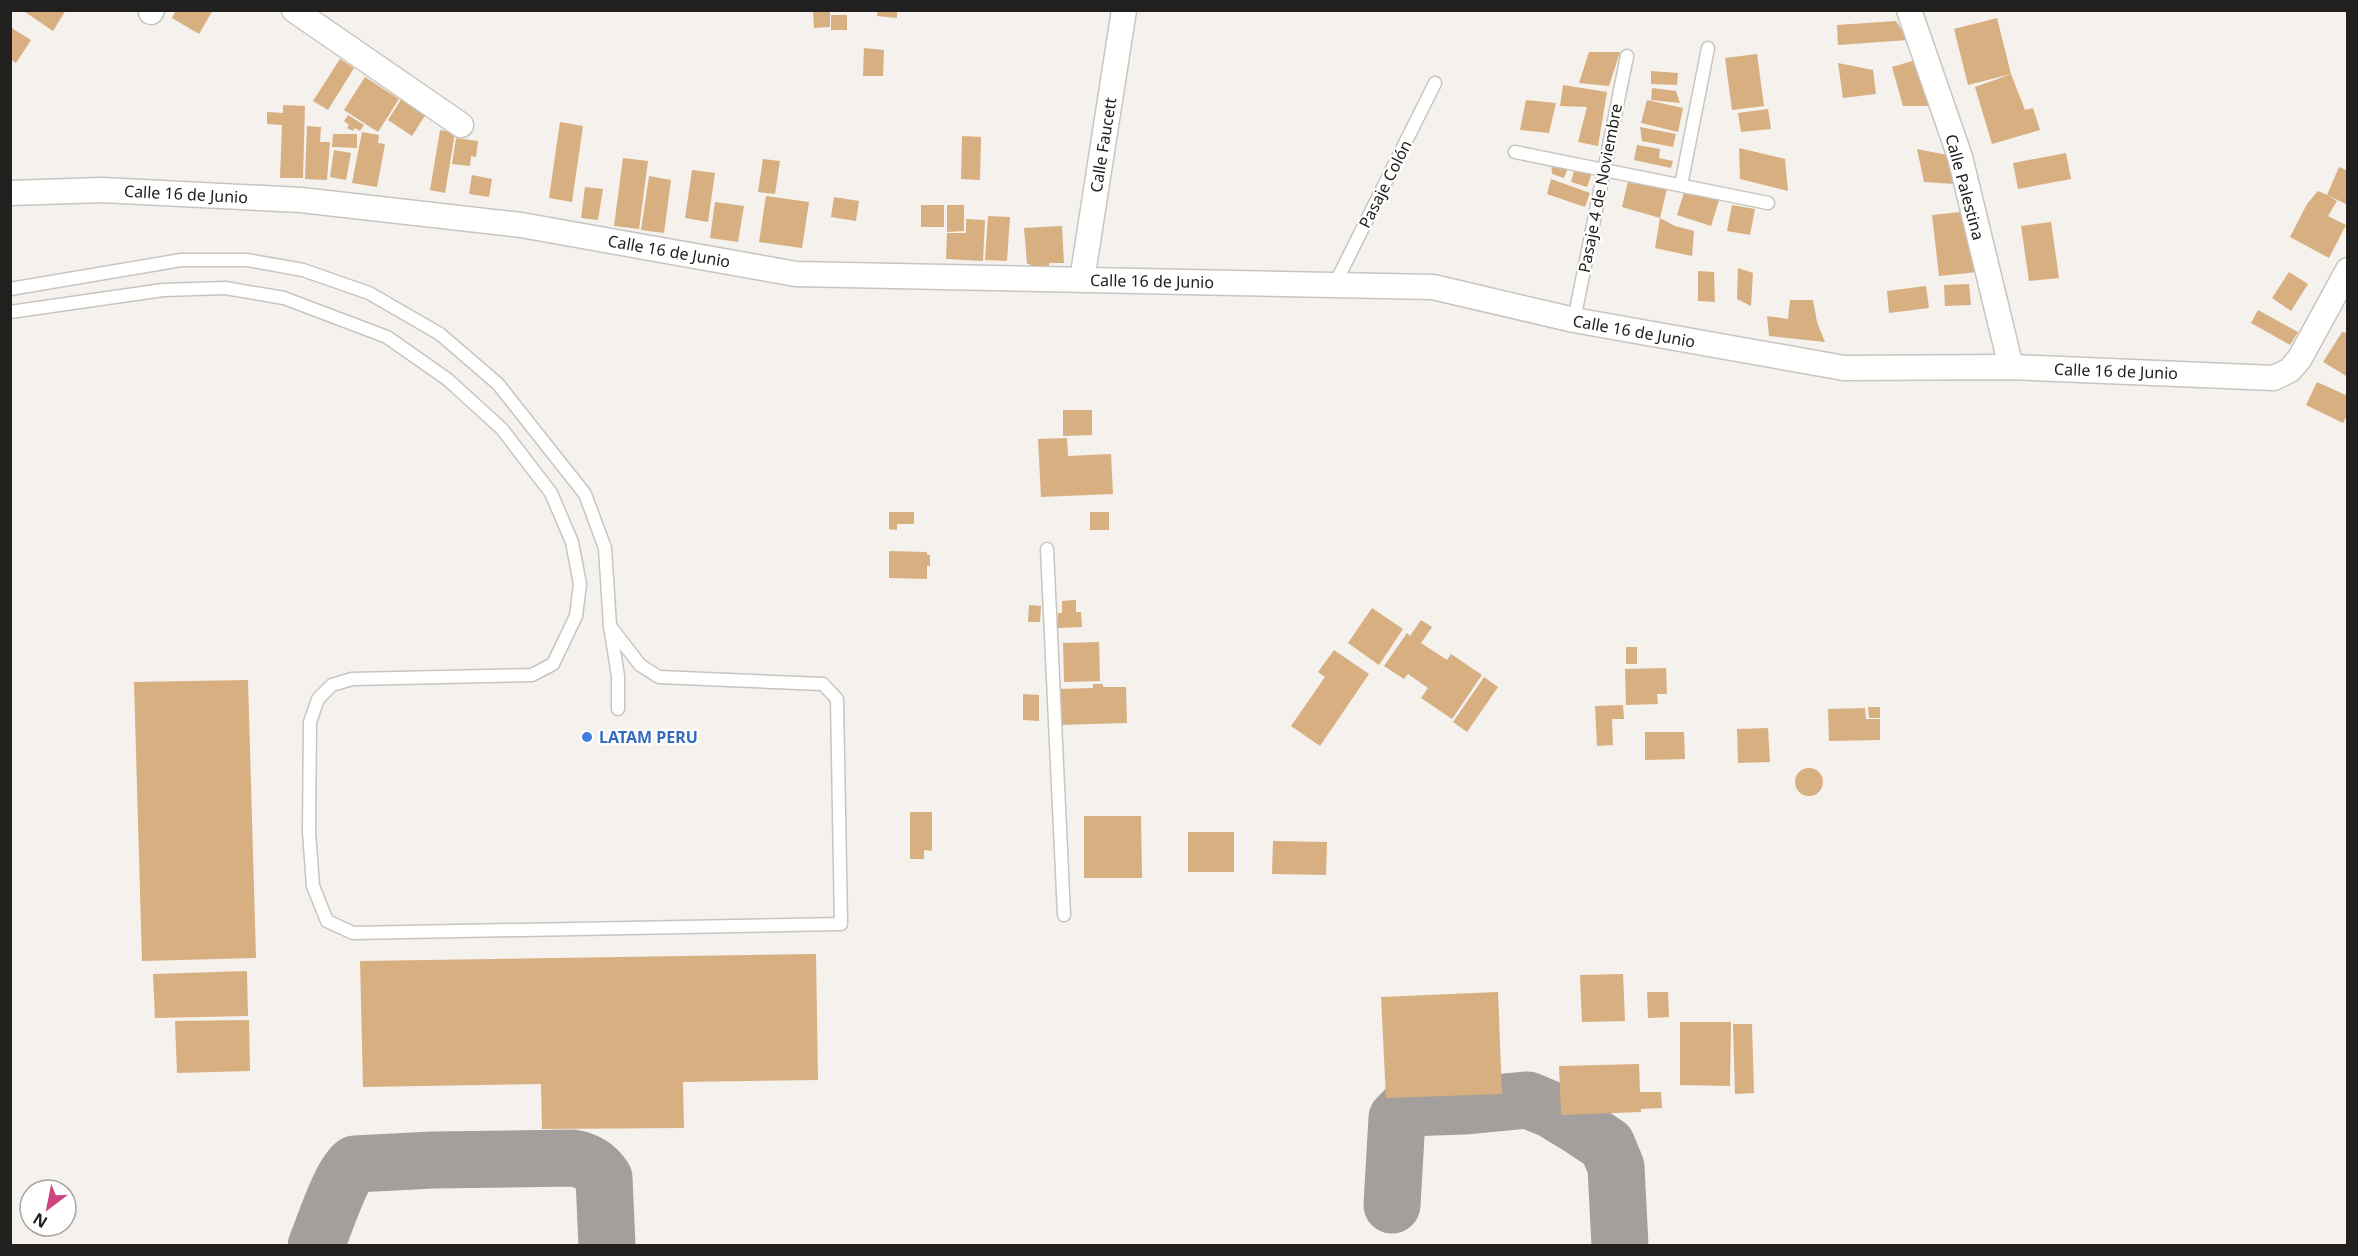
<svg xmlns="http://www.w3.org/2000/svg" width="2358" height="1256" font-family="'Noto Sans',sans-serif">
  <style>
    .lines { fill: none; stroke-linecap: round; stroke-linejoin: round }
    .taxiway { stroke: #a29f9c; stroke-width: 57 }
    .building { fill: #d8af81 }
    .service-casing { stroke: #c8c5c1; stroke-width: 15 }
    .minor-casing { stroke: #c8c5c1; stroke-width: 27 }
    .service { stroke: #fff; stroke-width: 12 }
    .minor { stroke: #fff; stroke-width: 24 }
    .shop-dot { fill: #3f7fe0; stroke: #fff; stroke-width: 2 }
    .labels { text-anchor: middle; stroke-width: 4.5; stroke-linejoin: round; paint-order: stroke }
    .street-label { font-size: 16px; fill: #22201f; stroke: #fff }
    .shop-label { font-size: 16px; font-weight: bold; fill: #366cbe; stroke: #fff; text-anchor: start }
  </style>
  <rect width="100%" height="100%" fill="#f5f1ed"/>
  <g class="lines">
    <!-- taxiway -->
    <g class="taxiway">
      <path d="M1392,1205L1397,1118L1407,1108L1464,1106L1528,1100L1552,1110L1583,1129L1607,1145L1616,1167L1620,1246"/>
      <path d="M316,1246C324,1227 340,1175 355,1164L433,1160L572,1158C587,1160 596,1166 604,1178L607,1246"/>
    </g>
  </g>
  <!-- building -->
  <g class="building">
    <path d="M22,10H66L53,31Z"/>
    <path d="M176,10H213L199,34L172,18Z"/>
    <path d="M813,10H830V27L814,28Z"/>
    <path d="M878,10H897V18L877,16Z"/>
    <rect x="831" y="15" width="16" height="15"/>
    <path d="M1997,18L2011,74L1968,85L1954,29Z"/>
    <path d="M1896,21L1908,40L1838,45L1837,25Z"/>
    <path d="M10,27L31,40L16,63L10,59Z"/>
    <path d="M864,48L884,50L883,76H863Z"/>
    <path d="M1589,52H1620L1609,86L1579,83Z"/>
    <path d="M1757,54L1764,106L1732,110L1725,58Z"/>
    <path d="M340,59L354,68L328,110L313,101Z"/>
    <path d="M1919,59L1933,106H1903L1892,67Z"/>
    <path d="M1838,63L1873,70L1876,94L1843,98Z"/>
    <path d="M1651,71L1678,73L1677,85L1651,84Z"/>
    <path d="M2011,74L2025,110L2033,108L2040,130L1992,144L1975,87Z"/>
    <path d="M365,77L399,99L378,132L344,110Z"/>
    <path d="M1563,85L1607,92L1598,146L1578,142L1587,107L1560,106Z"/>
    <path d="M1652,88L1676,91L1680,103L1651,100Z"/>
    <path d="M402,98L426,114L412,136L388,120Z"/>
    <path d="M1526,100L1556,103L1549,133L1520,130Z"/>
    <path d="M1647,100L1683,108L1678,132L1641,123Z"/>
    <path d="M283,105L305,106L303,178H280L282,125L267,124V112L283,113Z"/>
    <path d="M1768,109L1771,129L1741,132L1738,113Z"/>
    <path d="M348,115L364,125L360,131L355,128L353,131L347,128L349,125L344,121Z"/>
    <path d="M560,122L583,126L572,202L549,198Z"/>
    <path d="M307,126L321,127L320,142H330L327,180L305,179Z"/>
    <path d="M1640,127L1676,134L1673,147L1642,141Z"/>
    <path d="M440,130L455,133L445,193L430,190Z"/>
    <path d="M362,132L379,135L378,143L385,144L377,187L352,183Z"/>
    <path d="M333,134H357V148L332,147Z"/>
    <path d="M962,136L981,137L980,180L961,179Z"/>
    <path d="M456,138L478,141L476,157L471,156L470,166L452,164Z"/>
    <path d="M1637,145L1660,149L1659,158L1673,161L1671,168L1634,160Z"/>
    <path d="M1739,148L1785,159L1788,191L1740,179Z"/>
    <path d="M1917,149L1947,155L1954,184L1924,182Z"/>
    <path d="M334,150L351,153L346,180L330,177Z"/>
    <path d="M2066,153L2071,179L2018,189L2013,163Z"/>
    <path d="M623,158L648,161L639,229L614,226Z"/>
    <path d="M763,159L780,161L775,194L758,192Z"/>
    <path d="M1551,162L1568,168L1564,178L1552,174Z"/>
    <path d="M1575,167L1592,173L1587,187L1571,182Z"/>
    <path d="M2339,167L2348,171V205L2327,195L2337,201L2328,216L2346,225L2329,258L2290,237L2307,204L2318,191L2327,195Z"/>
    <path d="M692,170L715,173L708,222L685,218Z"/>
    <path d="M472,175L492,179L489,197L469,194Z"/>
    <path d="M649,176L671,180L664,233L641,230Z"/>
    <path d="M1551,179L1590,193L1585,207L1547,194Z"/>
    <path d="M1628,181L1645,182L1667,189L1660,218L1675,226L1694,231L1692,256L1655,248L1660,218L1622,207Z"/>
    <path d="M585,187L603,189L598,220L581,218Z"/>
    <path d="M1685,189L1719,200L1711,226L1677,215Z"/>
    <path d="M766,196L809,202L802,248L759,242Z"/>
    <path d="M834,197L859,201L856,221L831,217Z"/>
    <path d="M715,202L744,206L738,242L710,238Z"/>
    <rect x="921" y="205" width="23" height="22"/>
    <path d="M947,205H964V231L947,232Z"/>
    <path d="M1732,205L1755,209L1750,235L1727,231Z"/>
    <path d="M1970,211L1978,272L1939,276L1932,215Z"/>
    <path d="M988,216L1010,217L1007,261L985,260Z"/>
    <path d="M966,219L985,220L983,261L946,259L947,233H966Z"/>
    <path d="M2051,222L2059,278L2029,281L2021,226Z"/>
    <path d="M1062,226L1064,263H1049V268L1030,270V264H1027L1024,228Z"/>
    <path d="M1738,268L1753,273L1751,306L1737,299Z"/>
    <path d="M1698,271L1714,272L1715,302L1698,301Z"/>
    <path d="M2289,272L2308,284L2291,311L2272,298Z"/>
    <path d="M1969,284L1971,305L1945,306L1944,285Z"/>
    <path d="M1926,286L1929,308L1889,313L1887,291Z"/>
    <path d="M1790,300H1813L1817,322L1825,342L1769,336L1767,316L1788,319Z"/>
    <path d="M2258,310L2298,332L2290,345L2251,323Z"/>
    <path d="M2342,332L2348,333V377L2323,362Z"/>
    <path d="M2317,382L2348,396V413L2343,423L2306,405Z"/>
    <path d="M1063,410H1092V435L1063,436Z"/>
    <path d="M1067,438L1068,456L1111,454L1113,494L1041,497L1038,439Z"/>
    <path d="M889,512H914V524H897V530L889,529Z"/>
    <rect x="1090" y="512" width="19" height="18"/>
    <path d="M889,551L927,552V555H930V566H927V579L889,578Z"/>
    <path d="M1076,600V612H1081L1082,627L1058,628V613H1062V601Z"/>
    <path d="M1029,605L1041,606L1040,622H1028Z"/>
    <path d="M1372,608L1403,629L1379,665L1348,643Z"/>
    <path d="M1421,620L1432,627L1421,643L1447,660L1451,654L1482,675L1452,719L1421,698L1428,688L1408,674L1404,679L1384,666L1407,633L1410,636Z"/>
    <path d="M1099,642L1100,681L1064,682L1063,643Z"/>
    <rect x="1626" y="647" width="11" height="17"/>
    <path d="M1334,650L1369,674L1320,746L1291,726L1325,677L1318,672Z"/>
    <path d="M1666,668L1667,694H1657L1658,704L1626,705L1625,669Z"/>
    <path d="M1484,677L1498,687L1467,732L1453,722Z"/>
    <path d="M248,680L256,958L142,961L134,682Z"/>
    <path d="M1093,684H1103V687H1126L1127,723L1058,725L1057,689L1093,688Z"/>
    <path d="M1023,694L1039,695V721L1023,720Z"/>
    <path d="M1623,705L1624,719H1612L1613,745L1597,746L1595,706Z"/>
    <path d="M1868,707H1880V718H1869Z"/>
    <path d="M1865,708L1866,719H1880V740L1829,741L1828,709Z"/>
    <path d="M1768,728L1770,762L1738,763L1737,729Z"/>
    <path d="M1645,732H1684L1685,759L1645,760Z"/>
    <circle cx="1809" cy="782" r="14"/>
    <path d="M910,812H932V851L924,850V859H910Z"/>
    <path d="M1084,816H1141L1142,878H1084Z"/>
    <rect x="1188" y="832" width="46" height="40"/>
    <path d="M1273,841L1327,842L1326,875L1272,874Z"/>
    <path d="M816,954L818,1080L683,1082L684,1128L542,1129L541,1084L363,1087L360,961Z"/>
    <path d="M247,971L248,1016L155,1018L153,974Z"/>
    <path d="M1623,974L1625,1021L1582,1022L1580,975Z"/>
    <path d="M1498,992L1502,1094L1386,1098L1381,997Z"/>
    <path d="M1647,992H1668L1669,1017L1648,1018Z"/>
    <path d="M249,1020L250,1071L177,1073L175,1021Z"/>
    <path d="M1680,1022H1731L1730,1086L1680,1085Z"/>
    <path d="M1733,1024H1752L1754,1093L1735,1094Z"/>
    <path d="M1639,1064L1640,1092H1661L1662,1108L1641,1109V1112L1561,1115L1559,1066Z"/>
  </g>
  <g class="lines">
    <!-- service casing -->
    <g class="service-casing">
      <g id="service">
        <path d="M1515,152L1768,203"/>
        <path d="M1681,185L1708,48"/>
        <path d="M1335,284L1435,83"/>
        <path d="M10,289L181,260H247L303,270L369,293L440,334L498,384L585,494L605,548L610,626L618,676V709"/>
        <path d="M10,312L163,290L225,288L284,298L387,337L447,379L502,429L551,493L572,542L580,584L576,616L553,664L532,675L352,679L332,685L318,699L310,722L309,832L313,886L327,921L353,933L841,924L837,699L823,684L659,677L640,665L610,626"/>
        <path d="M1574,320L1627,56"/>
        <path d="M1047,549L1064,915"/>
      </g>
    </g>
    <!-- minor casing -->
    <g class="minor-casing">
      <g id="minor">
        <path d="M294,10L461,125"/>
        <path d="M1909,10L1960,157L2011,367"/>
        <path d="M151,12L152,10"/>
        <path d="M10,193L102,190L301,200L521,225L796,274L1433,287L1574,320L1844,368L2011,367L2274,378L2290,370L2300,358L2348,270"/>
        <path d="M1082,280L1124,10"/>
      </g>
    </g>
    <!-- service -->
    <use href="#service" class="service"/>
    <!-- minor -->
    <use href="#minor" class="minor"/>
  </g>
  <!-- markers -->
  <circle class="shop-dot" cx="587" cy="737" r="6"/>
  <g class="labels">
    <!-- street labels -->
    <g class="street-label">
      <text transform="translate(1103 145) rotate(-81)" y="6">Calle Faucett</text>
      <text transform="translate(1385 184) rotate(-63)" y="6">Pasaje Colón</text>
      <text transform="translate(1965 187) rotate(75)" y="6">Calle Palestina</text>
      <text transform="translate(1600 188) rotate(-79)" y="6">Pasaje 4 de Noviembre</text>
      <text transform="translate(186 194) rotate(3)" y="6">Calle 16 de Junio</text>
      <text transform="translate(669 251) rotate(10)" y="6">Calle 16 de Junio</text>
      <text transform="translate(1152 281) rotate(1)" y="6">Calle 16 de Junio</text>
      <text transform="translate(1634 331) rotate(10)" y="6">Calle 16 de Junio</text>
      <text transform="translate(2116 371) rotate(2)" y="6">Calle 16 de Junio</text>
    </g>
    <!-- shop labels -->
    <g class="shop-label">
      <text x="599" y="743">LATAM PERU</text>
    </g>
  </g>
  <!-- border -->
  <rect width="2358" height="1256" fill="none" stroke="#22201f" stroke-width="24"/>
  <!-- north arrow -->
  <g transform="translate(48 1208) rotate(212)"><circle r="28" fill="#ffffff" stroke="#a7a6a5" stroke-width="1.5"/>
  <path d="M0-4.5L10 22L0 15L-10 22Z" fill="#cd4480"/>
  <text y="-9" font-size="16" font-weight="bold" text-anchor="middle" fill="#22201f">N</text>
  </g>
</svg>
